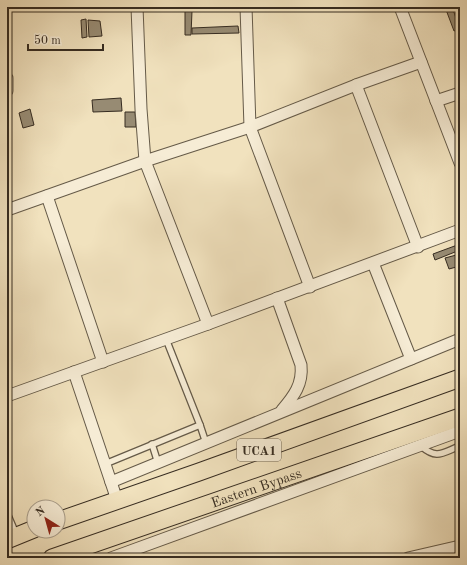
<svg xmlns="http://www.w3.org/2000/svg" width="467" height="565" font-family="'Old Standard TT',serif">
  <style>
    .building { fill: #978b73; stroke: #362c21 }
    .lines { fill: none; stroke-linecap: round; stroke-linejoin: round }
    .service-casing { stroke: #655a48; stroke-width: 8 }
    .minor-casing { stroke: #655a48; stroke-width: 13 }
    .primary-casing { stroke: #362c21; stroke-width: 19 }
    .service { stroke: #f6ecd5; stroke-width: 5.5 }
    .minor { stroke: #f6ecd5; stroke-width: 11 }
    .primary { stroke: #f1e2be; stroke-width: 17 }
    .labels { text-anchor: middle; stroke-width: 3; stroke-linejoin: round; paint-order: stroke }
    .shield { fill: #f6ecd5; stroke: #706657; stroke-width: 1 }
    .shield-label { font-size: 13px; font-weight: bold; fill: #362c21 }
    .street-label { font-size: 14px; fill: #362c21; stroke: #f6ecd5 }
  </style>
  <rect width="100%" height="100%" fill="#f1e2be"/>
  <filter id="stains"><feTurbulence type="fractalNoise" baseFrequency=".005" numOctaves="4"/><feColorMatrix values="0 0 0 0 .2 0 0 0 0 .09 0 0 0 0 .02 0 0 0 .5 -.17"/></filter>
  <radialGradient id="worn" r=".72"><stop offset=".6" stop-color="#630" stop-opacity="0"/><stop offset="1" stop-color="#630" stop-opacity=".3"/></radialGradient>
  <!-- building -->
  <g class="building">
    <path d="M170,7H191V9L170,10Z"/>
    <path d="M445,7H452L460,29L454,31Z"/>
    <path d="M185,10L192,11L191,35H185Z"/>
    <path d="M86,19L87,37L82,38L81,20Z"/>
    <path d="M88,20L100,21L102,36L89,37Z"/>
    <path d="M238,26L239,33L192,34V28Z"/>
    <path d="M121,98L122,111L93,112L92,100Z"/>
    <path d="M30,109L34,125L23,128L19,113Z"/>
    <path d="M125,112H135L136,127H125Z"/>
    <path d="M460,244V250L435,260L433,254Z"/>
    <path d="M460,254V266L449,269L445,258Z"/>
  </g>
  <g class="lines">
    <!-- service casing -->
    <g class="service-casing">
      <g id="service">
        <path d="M166,339L200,425"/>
        <path d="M152,444L158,463"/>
        <path d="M421,446C437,460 442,453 460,446"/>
        <path d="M105,464L200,425L206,443"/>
        <path d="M7,513L16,534"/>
      </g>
    </g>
    <!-- minor casing -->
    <g class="minor-casing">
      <g id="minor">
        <path d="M137,7L141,109L145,161L208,324"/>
        <path d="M246,7L250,127L310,287"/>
        <path d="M400,7L460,163"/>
        <path d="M7,78V91"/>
        <path d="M356,85L418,247"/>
        <path d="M436,101L460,93"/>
        <path d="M47,196L103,362"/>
        <path d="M7,210L145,161L250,127L356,85L421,62"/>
        <path d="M373,263L411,359"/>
        <path d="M277,298L301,365C303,384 294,396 282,410"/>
        <path d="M74,372L117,500"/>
        <path d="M7,396L208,324L460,230"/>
        <path d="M111,482L460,339"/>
        <path d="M111,558L460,431"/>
        <path d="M408,558L460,546"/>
      </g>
    </g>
    <!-- primary casing -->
    <g class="primary-casing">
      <g id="primary">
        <path d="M58,521L199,472L460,378"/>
        <path d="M7,540L34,529"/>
        <path id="s1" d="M52,558L460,417"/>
      </g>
    </g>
    <!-- service -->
    <use href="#service" class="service"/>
    <!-- minor -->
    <use href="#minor" class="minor"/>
    <!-- primary -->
    <use href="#primary" class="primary"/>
  </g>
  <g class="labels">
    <!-- shield labels -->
    <rect class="shield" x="237" y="439" width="44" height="22" rx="3"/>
    <g class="shield-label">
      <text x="259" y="455">UCA1</text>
    </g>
    <!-- street labels -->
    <g class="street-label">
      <text dy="5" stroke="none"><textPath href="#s1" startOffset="216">Eastern Bypass</textPath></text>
    </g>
  </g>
  <!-- margin -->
  <rect width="467" height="565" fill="none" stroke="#f1e2be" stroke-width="24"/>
  <rect x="8" y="8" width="451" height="549" fill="none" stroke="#362c21" stroke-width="2"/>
  <rect x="12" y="12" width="443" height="541" fill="none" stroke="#362c21"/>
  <!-- north arrow -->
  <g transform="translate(46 519) rotate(323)"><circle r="19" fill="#f6ecd5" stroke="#a99f8d"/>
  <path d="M0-3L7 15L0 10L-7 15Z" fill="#8f2418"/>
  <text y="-6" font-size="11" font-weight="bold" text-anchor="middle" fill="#362c21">N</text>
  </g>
  <!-- scale -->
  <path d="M28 44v6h75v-6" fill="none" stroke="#362c21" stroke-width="2"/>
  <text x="34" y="44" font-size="12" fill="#362c21" stroke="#f6ecd5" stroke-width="3" paint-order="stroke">50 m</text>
  <rect width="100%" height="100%" filter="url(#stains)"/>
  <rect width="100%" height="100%" fill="url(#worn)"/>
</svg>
